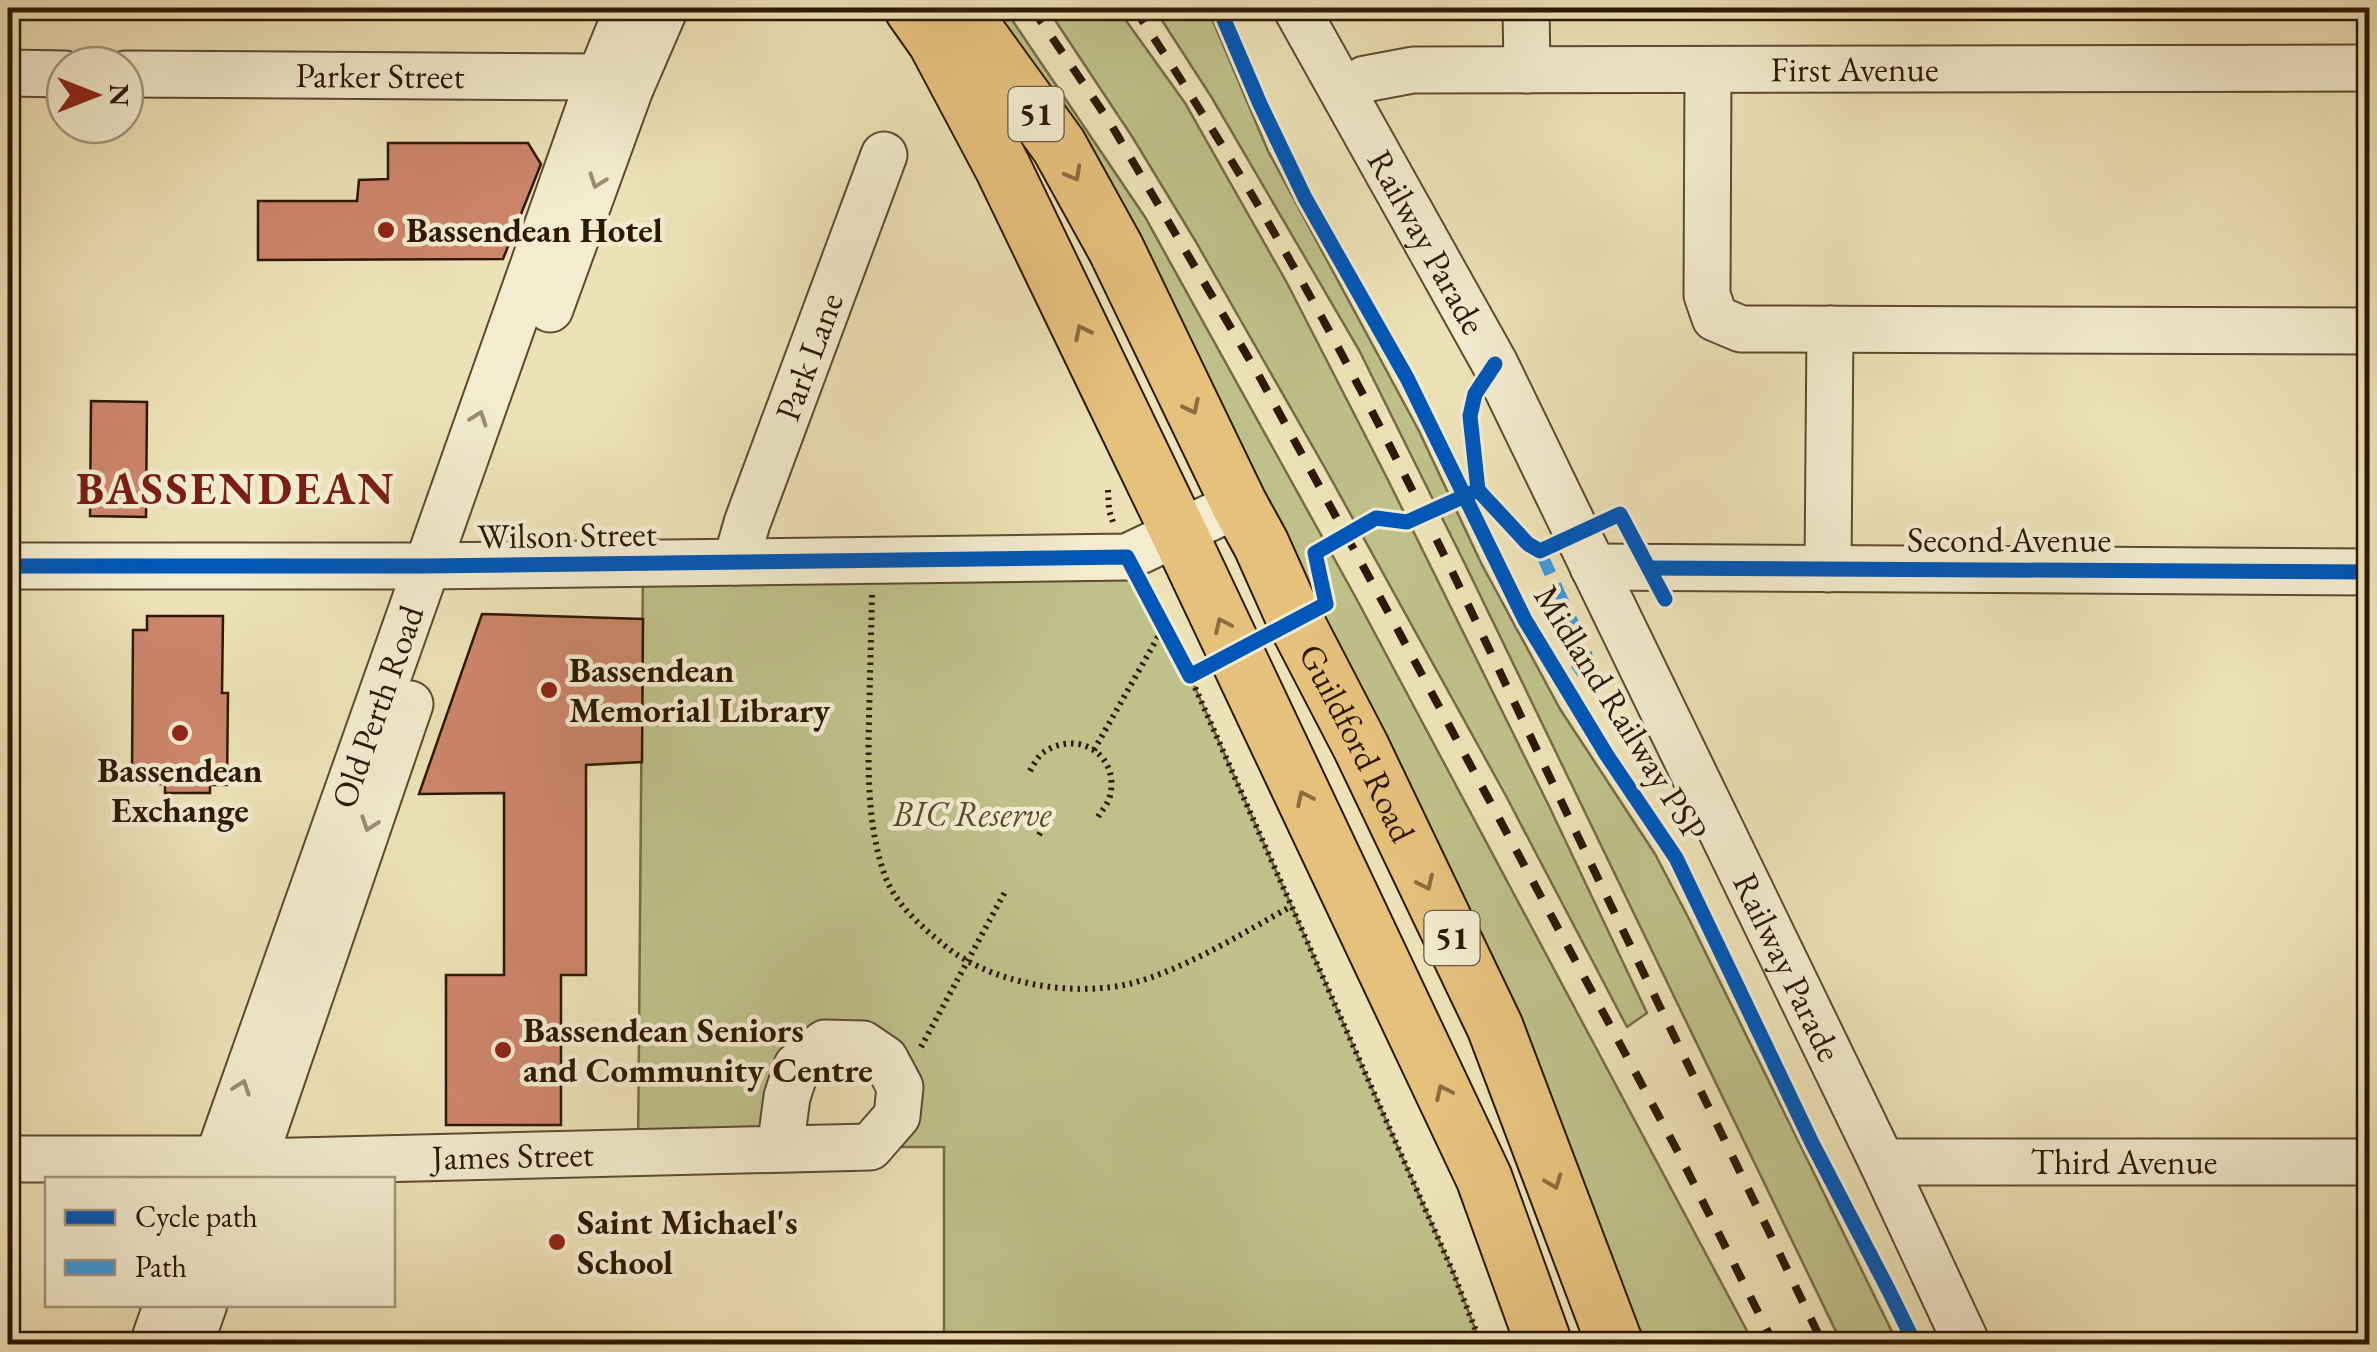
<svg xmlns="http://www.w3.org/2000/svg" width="2377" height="1352" font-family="'EB Garamond',serif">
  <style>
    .green { fill: #bfc18a; stroke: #766c46; stroke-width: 2.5 }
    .building { fill: #cd866c; stroke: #2d1803; stroke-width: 2.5 }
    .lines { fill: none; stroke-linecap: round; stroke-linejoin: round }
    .minor-casing { stroke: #5d4a30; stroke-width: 49 }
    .highway-casing { stroke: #2d1803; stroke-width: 59 }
    .path { stroke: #2d1803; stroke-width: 6; stroke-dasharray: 2.5 5; stroke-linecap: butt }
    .minor { stroke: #f3ecd0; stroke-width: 45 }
    .highway { stroke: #e6c17c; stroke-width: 55 }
    .rail { stroke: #2d1803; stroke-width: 8; stroke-dasharray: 18 18; stroke-linecap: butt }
    .quiet { stroke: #3d9add; stroke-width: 12; stroke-dasharray: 25 12; stroke-linecap: butt }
    .cycleway-casing { stroke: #f3ecd0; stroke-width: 21 }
    .cycleway { stroke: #0057b8; stroke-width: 15 }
    .oneway { stroke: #8a6c40 }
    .oneway2 { stroke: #9a8d74 }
    .poi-dot { fill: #8f2418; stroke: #f3ecd0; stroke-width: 4 }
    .labels { text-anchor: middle; stroke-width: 9; stroke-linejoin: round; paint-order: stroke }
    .shield { fill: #f3ecd0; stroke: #685840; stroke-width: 2.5 }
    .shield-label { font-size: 32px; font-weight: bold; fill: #2d1803 }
    .street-label { font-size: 35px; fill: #2d1803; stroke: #f3ecd0 }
    .poi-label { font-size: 35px; font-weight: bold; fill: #2d1803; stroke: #f3ecd0; text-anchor: start }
    .park-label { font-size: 35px; font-style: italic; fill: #594b2c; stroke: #f3ecd0 }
    .district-label { font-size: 45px; font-weight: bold; letter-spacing: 2.5px; fill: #7a1f14; stroke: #f3ecd0 }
  </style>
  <rect width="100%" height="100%" fill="#ede2b7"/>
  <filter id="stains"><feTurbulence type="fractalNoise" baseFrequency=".002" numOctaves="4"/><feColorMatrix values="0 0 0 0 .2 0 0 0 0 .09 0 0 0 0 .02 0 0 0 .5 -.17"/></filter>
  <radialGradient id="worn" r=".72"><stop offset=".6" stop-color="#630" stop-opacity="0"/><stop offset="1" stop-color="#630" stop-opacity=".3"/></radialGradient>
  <!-- green -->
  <g class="green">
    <path d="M983,8H1004L1145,217L1356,598L1754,1344H1639Z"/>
    <path d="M1047,8H1117L1185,103L1287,283L1387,478L1548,804L1647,1013L1627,1027L1506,796L1325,468L1196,242L1133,138Z"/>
    <path d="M1154,8H1203L1213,21L1268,151L1419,431L1481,563L1560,709L1655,854L1688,917L1898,1344H1842L1465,564L1359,350L1212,98Z"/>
    <path d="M1127,557L1190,676L1453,1272L1481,1344H944V1147H870L900,1087L825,1044L780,1149L638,1153L643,564Z"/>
  </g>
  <!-- building -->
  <g class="building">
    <path d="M388,143H528L541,164L503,259L258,260V201H357L359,180L388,179Z"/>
    <path d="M91,401L147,402L146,517L90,516Z"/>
    <path d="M482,614L643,619L642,762L586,765V975H561V1125H446V975H504V793L419,794Z"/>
    <path d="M147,616H223L222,693H228L227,785H210V793H165V784H148V773H132L133,630H147Z"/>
  </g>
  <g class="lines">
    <!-- minor casing -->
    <g class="minor-casing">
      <g id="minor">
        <path id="s1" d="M1296,8L1495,364L1882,1162L1967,1344"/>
        <path d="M1526,8L1527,70"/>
        <path d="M1708,70L1707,295L1715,318L1741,329L2370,331"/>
        <path d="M8,73L65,74"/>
        <path id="s2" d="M125,74L600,77L624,87"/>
        <path id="s3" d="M1343,90L1365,79L1413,70L2370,68"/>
        <path d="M550,309L630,89L665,8"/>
        <path id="s4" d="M736,562L747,523L884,155"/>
        <path d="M8,566H426L1127,557L1239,504"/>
        <path d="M1593,567L2370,572"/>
        <path d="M1828,569L1830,329"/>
        <path id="s5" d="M8,1159H217L253,1162L870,1147L897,1116L900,1087L885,1059L863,1044L825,1043L797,1066L787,1097L780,1149"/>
        <path id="s6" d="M1882,1162H2370"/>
        <path id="s7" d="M210,1180L600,77L628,8"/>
        <path d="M247,1180L410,704"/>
        <path d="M153,1344L167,1304"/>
        <path d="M190,1344L204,1304"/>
      </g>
    </g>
    <!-- highway casing -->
    <g class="highway-casing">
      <g id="highway">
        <path d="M912,8L936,42L1003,168L1179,533L1484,1178L1544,1344"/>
        <path id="s8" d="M959,8L1059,146L1116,249L1239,504L1261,544L1295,620L1361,747L1495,1027L1615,1344"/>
      </g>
    </g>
    <!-- path -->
    <g class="path">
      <path d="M1108,490L1109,510L1113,522"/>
      <path d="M1143,588L1190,676L1453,1272L1481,1344"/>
      <path d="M872,595C871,636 870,677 869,717C868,770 867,826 885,876C896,905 921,926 944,945C991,984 1073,998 1133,983C1185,969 1243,933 1290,907"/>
      <path d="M1094,750L1163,628"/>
      <path d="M1030,771C1034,764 1038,756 1044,752C1078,729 1120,755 1110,796C1108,804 1102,810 1098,817"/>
      <path d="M1039,835L1052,812"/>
      <path d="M921,1047L1006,890"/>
    </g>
    <!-- minor -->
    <use href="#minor" class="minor"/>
    <!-- highway -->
    <use href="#highway" class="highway"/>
    <!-- rail -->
    <g class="rail">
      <path d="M1032,8L1109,121L1258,374L1399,632L1678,1152L1774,1344"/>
      <path d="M1134,8C1215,129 1290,255 1358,385C1428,516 1490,652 1554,786C1642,972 1734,1158 1823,1344"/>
    </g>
    <!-- quiet -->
    <path class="quiet" d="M1540,551L1586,652L1587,658L1581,667L1562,680"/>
    <!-- cycleway casing -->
    <g class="cycleway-casing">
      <g id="cycleway">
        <path d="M1219,8L1260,104L1305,198L1407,378L1525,620L1606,754L1676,858L1812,1143L1889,1291L1915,1344"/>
        <path d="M1478,490L1528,544L1540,551L1620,514L1665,599"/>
        <path d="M1478,490L1470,416L1475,394L1495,364"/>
        <path d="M8,566H426L1127,557L1190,676L1326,604L1315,553L1376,518L1407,522L1478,490"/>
        <path d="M1649,568L2370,572"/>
      </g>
    </g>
    <!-- cycleway -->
    <use href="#cycleway" class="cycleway"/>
  </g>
  <!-- one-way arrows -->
  <defs><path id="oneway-chevron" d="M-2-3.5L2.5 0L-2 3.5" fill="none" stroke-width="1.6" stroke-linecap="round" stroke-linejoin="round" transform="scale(2.5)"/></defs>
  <g class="oneway">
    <use href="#oneway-chevron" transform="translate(1074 174) rotate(61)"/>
    <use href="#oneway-chevron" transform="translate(1082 332) rotate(-116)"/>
    <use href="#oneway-chevron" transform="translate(1192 407) rotate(64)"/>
    <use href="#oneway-chevron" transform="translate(1222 625) rotate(-115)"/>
    <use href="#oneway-chevron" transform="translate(1304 798) rotate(-115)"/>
    <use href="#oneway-chevron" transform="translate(1426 883) rotate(65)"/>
    <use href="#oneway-chevron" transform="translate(1443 1092) rotate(-115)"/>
    <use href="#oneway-chevron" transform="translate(1554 1182) rotate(69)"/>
  </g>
  <g class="oneway2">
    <use href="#oneway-chevron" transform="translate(597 181) rotate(110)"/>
    <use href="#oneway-chevron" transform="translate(479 418) rotate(-70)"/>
    <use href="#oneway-chevron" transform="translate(369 824) rotate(109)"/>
    <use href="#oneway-chevron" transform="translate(242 1087) rotate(-71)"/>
  </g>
  <!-- markers -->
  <g class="poi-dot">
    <circle cx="386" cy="230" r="10"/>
    <circle cx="549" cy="690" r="10"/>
    <circle cx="180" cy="733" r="10"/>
    <circle cx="503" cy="1050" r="10"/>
    <circle cx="557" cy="1242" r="10"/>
  </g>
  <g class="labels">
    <!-- shield labels -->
    <g class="shield">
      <rect x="1008.5" y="87" width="55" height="54" rx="8"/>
      <rect x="1424.5" y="911" width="55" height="54" rx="8"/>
    </g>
    <g class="shield-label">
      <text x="1036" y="125">51</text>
      <text x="1452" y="949">51</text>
    </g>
    <!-- street labels -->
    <g class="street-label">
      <text dy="12" stroke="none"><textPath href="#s3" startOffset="515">First Avenue</textPath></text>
      <text dy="12" stroke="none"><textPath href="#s2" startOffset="255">Parker Street</textPath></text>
      <text dy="12" stroke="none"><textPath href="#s1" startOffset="268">Railway Parade</textPath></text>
      <text dy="12" stroke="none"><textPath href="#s4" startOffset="218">Park Lane</textPath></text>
      <text transform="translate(567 535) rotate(-1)" y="12">Wilson Street</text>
      <text x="2009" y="552">Second Avenue</text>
      <text dy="12" stroke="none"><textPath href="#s7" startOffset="502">Old Perth Road</textPath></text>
      <text transform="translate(1621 713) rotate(58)" y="12">Midland Railway PSP</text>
      <text dy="12" stroke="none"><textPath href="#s8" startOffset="838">Guildford Road</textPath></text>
      <text dy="12" stroke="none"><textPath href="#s1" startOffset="1078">Railway Parade</textPath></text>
      <text dy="12" stroke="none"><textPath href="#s5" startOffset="505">James Street</textPath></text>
      <text dy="12" stroke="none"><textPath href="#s6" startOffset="242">Third Avenue</textPath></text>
    </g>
    <!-- poi labels -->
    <g class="poi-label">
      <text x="406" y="242">Bassendean Hotel</text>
      <text x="569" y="682">Bassendean<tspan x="569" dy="40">Memorial Library</tspan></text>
      <text x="180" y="782" text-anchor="middle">Bassendean<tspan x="180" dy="40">Exchange</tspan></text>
      <text x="523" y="1042">Bassendean Seniors<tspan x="523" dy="40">and Community Centre</tspan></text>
      <text x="577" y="1234">Saint Michael's<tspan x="577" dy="40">School</tspan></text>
    </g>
    <!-- park labels -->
    <g class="park-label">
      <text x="972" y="826">BIC Reserve</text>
    </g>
    <!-- district labels -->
    <g class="district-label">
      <text x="236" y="504">BASSENDEAN</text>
    </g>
  </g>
  <!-- margin -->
  <rect width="2377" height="1352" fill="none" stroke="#ede2b7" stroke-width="40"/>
  <rect x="10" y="10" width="2357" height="1332" fill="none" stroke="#2d1803" stroke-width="5"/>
  <rect x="20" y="20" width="2337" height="1312" fill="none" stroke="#2d1803" stroke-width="2.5"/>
  <!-- legend -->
  <rect x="45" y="1177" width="350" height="130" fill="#f3ecd0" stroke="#a4977e" stroke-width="2.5"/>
  <rect x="65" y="1210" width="50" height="15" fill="#0057b8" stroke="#a4977e" stroke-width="2.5"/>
  <text x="135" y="1227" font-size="30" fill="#2d1803">Cycle path</text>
  <rect x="65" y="1260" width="50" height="15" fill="#3d9add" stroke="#a4977e" stroke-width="2.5"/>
  <text x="135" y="1277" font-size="30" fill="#2d1803">Path</text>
  <!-- north arrow -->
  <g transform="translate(95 95) rotate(90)"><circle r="48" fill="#f3ecd0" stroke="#a4977e" stroke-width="2.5"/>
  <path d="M0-8L18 38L0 25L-18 38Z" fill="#8f2418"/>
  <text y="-15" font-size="28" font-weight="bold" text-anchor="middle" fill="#2d1803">N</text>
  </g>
  <rect width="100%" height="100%" filter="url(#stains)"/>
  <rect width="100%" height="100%" fill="url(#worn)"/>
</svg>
